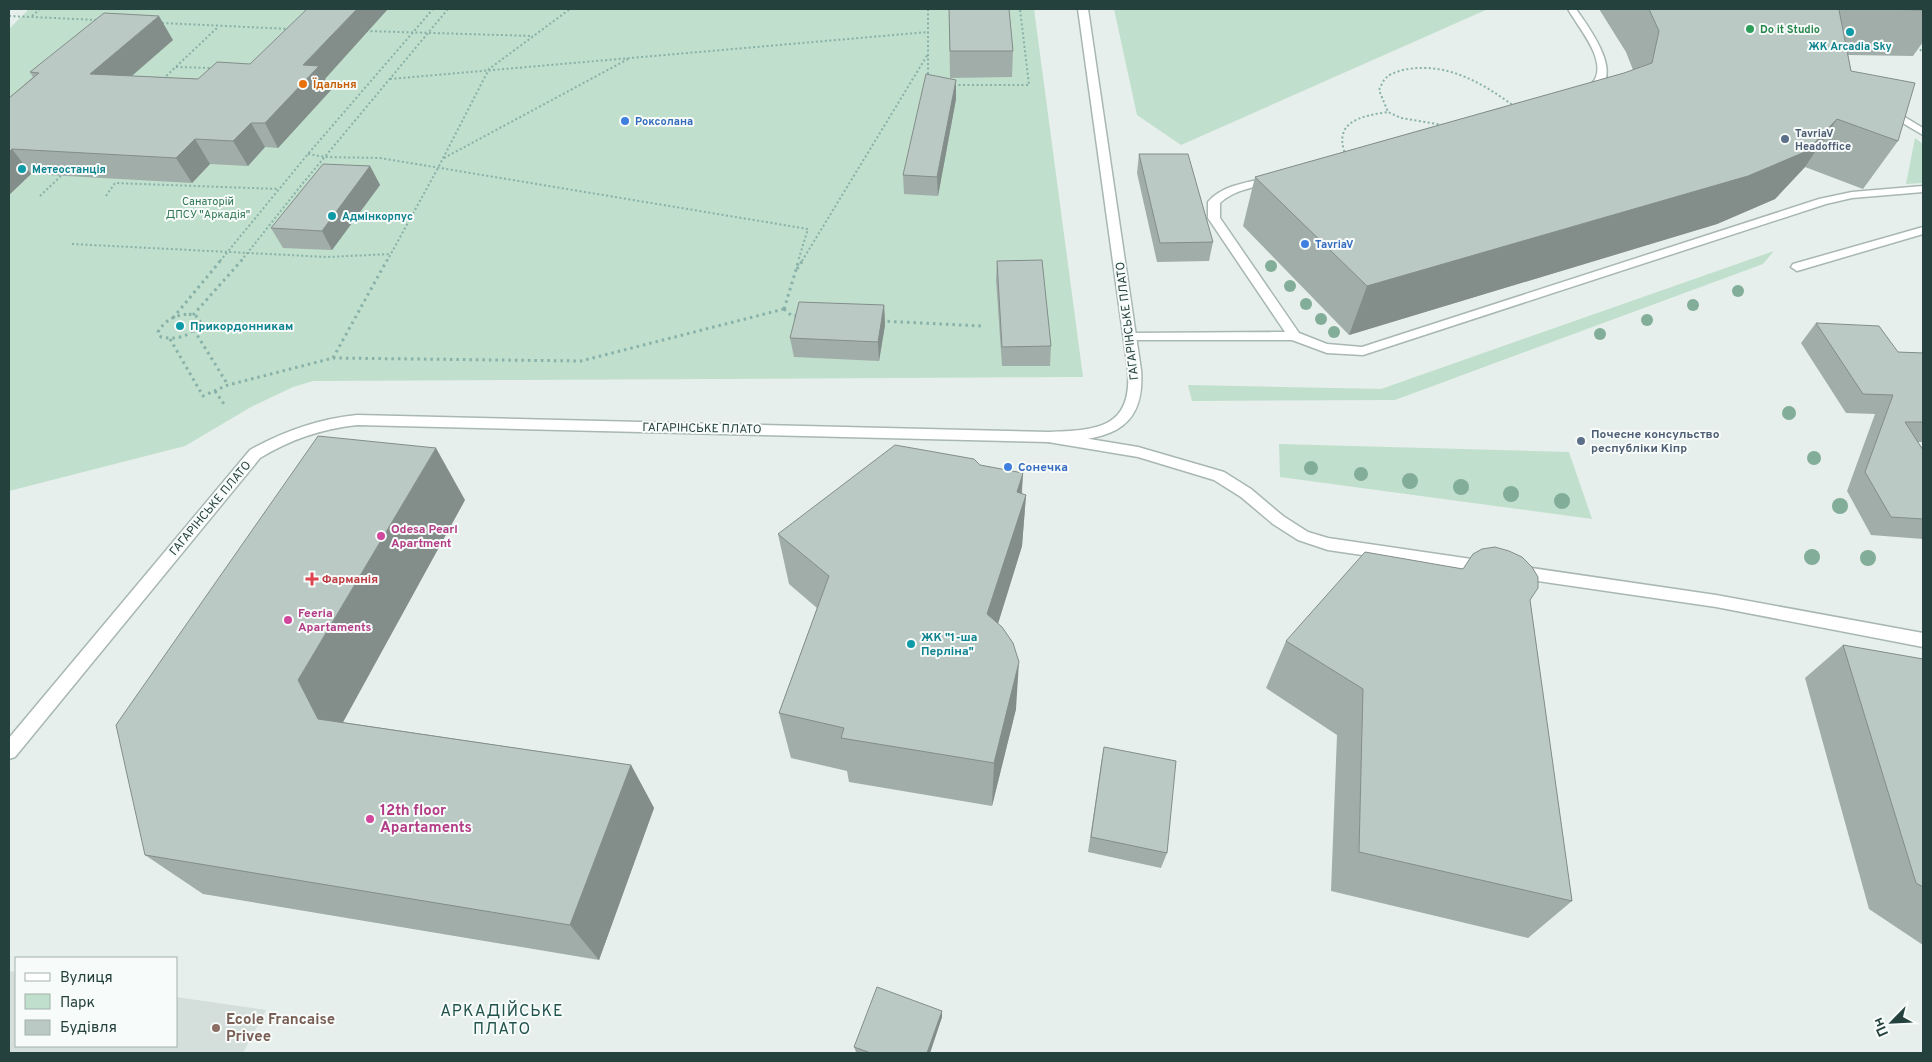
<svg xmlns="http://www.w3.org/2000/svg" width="1932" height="1062" font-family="Overpass,sans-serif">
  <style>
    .built { fill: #d4dedb }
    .green { fill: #c0dfcc }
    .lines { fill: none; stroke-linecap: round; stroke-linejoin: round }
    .service-casing { stroke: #a8b7b4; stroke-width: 3 }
    .minor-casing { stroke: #a8b7b4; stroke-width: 3 }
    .path-far1 { stroke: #88b1a9; stroke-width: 2; stroke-dasharray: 2 2.5; stroke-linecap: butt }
    .path { stroke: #88b1a9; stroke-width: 3; stroke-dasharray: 2.5 4; stroke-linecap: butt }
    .service { fill: #fff; fill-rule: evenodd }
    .minor { fill: #fff; fill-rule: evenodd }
    .tree { fill: #82ad98 }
    .wall { fill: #a1ada9 }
    .shaded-wall { fill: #838d8a }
    .building { fill: #bbc9c5; stroke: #838d8a }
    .leisure-dot { fill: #2e9e5b; stroke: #f7fbf9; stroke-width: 2 }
    .culture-dot { fill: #0f9aa8; stroke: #f7fbf9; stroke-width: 2 }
    .food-dot { fill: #e8710a; stroke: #f7fbf9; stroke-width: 2 }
    .shop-dot { fill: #3f7fe0; stroke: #f7fbf9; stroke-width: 2 }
    .service-dot { fill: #5c6f8a; stroke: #f7fbf9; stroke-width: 2 }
    .hotel-dot { fill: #d1479c; stroke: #f7fbf9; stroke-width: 2 }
    .health-dot { fill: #e0444e; stroke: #f7fbf9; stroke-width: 2 }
    .education-dot { fill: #8d6e63; stroke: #f7fbf9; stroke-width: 2 }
    .labels { text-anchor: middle; stroke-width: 4; stroke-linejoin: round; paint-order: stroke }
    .far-leisure-label { font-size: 11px; font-weight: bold; fill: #27864d; stroke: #f7fbf9; text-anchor: start }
    .far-culture-label { font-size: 11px; font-weight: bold; fill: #0d838f; stroke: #f7fbf9; text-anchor: start }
    .far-food-label { font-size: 11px; font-weight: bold; fill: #c56008; stroke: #f7fbf9; text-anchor: start }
    .far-shop-label { font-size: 11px; font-weight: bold; fill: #366cbe; stroke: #f7fbf9; text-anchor: start }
    .far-service-label { font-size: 11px; font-weight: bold; fill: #4e5e75; stroke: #f7fbf9; text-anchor: start }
    .far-park-label { font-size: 11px; fill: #307754; stroke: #f7fbf9 }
    .street-label { font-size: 12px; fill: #25413d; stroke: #f7fbf9 }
    .culture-label { font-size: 12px; font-weight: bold; fill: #0d838f; stroke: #f7fbf9; text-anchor: start }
    .service-label { font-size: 12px; font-weight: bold; fill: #4e5e75; stroke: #f7fbf9; text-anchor: start }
    .shop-label { font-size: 12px; font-weight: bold; fill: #366cbe; stroke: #f7fbf9; text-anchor: start }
    .hotel-label { font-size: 12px; font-weight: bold; fill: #b23c85; stroke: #f7fbf9; text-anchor: start }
    .health-label { font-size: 12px; font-weight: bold; fill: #be3a42; stroke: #f7fbf9; text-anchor: start }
    .near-hotel-label { font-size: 15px; font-weight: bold; fill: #b23c85; stroke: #f7fbf9; text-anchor: start }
    .near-education-label { font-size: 15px; font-weight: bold; fill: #785e54; stroke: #f7fbf9; text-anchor: start }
    .near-neighbourhood-label { font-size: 16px; letter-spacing: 1px; fill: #21534d; stroke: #f7fbf9 }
  </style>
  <rect width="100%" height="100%" fill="#e6efec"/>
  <!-- built -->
  <path class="built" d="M9,971L16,972V1046H176V997L266,1010L243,1053H9Z"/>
  <!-- green -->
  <g class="green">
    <path d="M29,9H1034L1083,377L313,381L293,387L251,407L185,446L9,491V29Z"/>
    <path d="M1114,9H1488L1181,145L1137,115Z"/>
    <path d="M1915,138L1923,144V183L1906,184Z"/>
    <path d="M1774,251L1763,264L1395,400L1192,401L1188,385L1381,389Z"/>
    <path d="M1279,444L1569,452L1592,519L1280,477Z"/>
  </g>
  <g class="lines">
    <!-- service casing -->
    <g class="service-casing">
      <g id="service">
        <path d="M1568,9H1576C1590,29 1631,83 1587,95L1582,92C1585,88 1591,85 1594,81C1608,60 1577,26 1568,9Z"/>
        <path d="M1888,107L1923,128V135L1884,112L1883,110L1884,108Z"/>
        <path d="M1272,177L1276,178L1278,180L1276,182C1256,187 1235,189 1220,203V218L1299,333L1327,344L1362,347L1819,199L1852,192L1923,186V192L1852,198L1826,204L1363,355L1327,353L1292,340H1126L1125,337L1126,334L1131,333L1285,332L1208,218V202C1223,184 1251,182 1272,177Z"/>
        <path d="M1923,227V234L1797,271L1791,267L1793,264Z"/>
        <path d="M1053,433L1138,447L1224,472L1251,489L1283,516L1308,532L1328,538L1485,561L1490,563L1493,567L1490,571L1485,573L1328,550L1298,540L1273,524L1241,497L1214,480L1138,457L1048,442L1046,438L1048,434Z"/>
        <path d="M1518,566L1716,595L1923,633V647L1716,607L1518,578L1513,576L1510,572L1513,568Z"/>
      </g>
    </g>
    <!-- minor casing -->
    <g class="minor-casing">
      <path id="minor" d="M1078,9H1088L1141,370C1146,435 1101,440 1049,442L357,425C321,429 291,439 260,458L15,757L9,759V738L250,450C284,431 318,419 357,415L1049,432C1097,430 1132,429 1128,370Z"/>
    </g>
    <!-- path-far1 -->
    <g class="path-far1">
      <path d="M928,9V77"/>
      <path d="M9,16L98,20"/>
      <path d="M32,16L40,9"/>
      <path d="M162,23L290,29"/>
      <path d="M366,31L533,36"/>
      <path d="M1917,46L1923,53"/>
      <path d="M176,67L212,68"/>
      <path d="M163,79L218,27"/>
      <path d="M390,79L928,32"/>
      <path d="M954,85H1029L1020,9"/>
      <path d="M1443,125L1401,118L1388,112L1379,90C1381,86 1383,80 1387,77C1391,73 1402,70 1408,69C1449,63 1482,83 1514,106"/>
      <path d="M308,154L325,157L380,158L808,229L798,261"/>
      <path d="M1346,156C1332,122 1360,116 1388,112"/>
      <path d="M444,158L630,58"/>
      <path d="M40,196L64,173"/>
      <path d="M106,196L115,183L278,189"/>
      <path d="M72,244L327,257L391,254"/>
      <path d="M220,261L308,154L433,9"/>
      <path d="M241,261L303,183L448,9"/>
      <path d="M387,261L438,168L489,69L570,9"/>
      <path d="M802,261L928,54"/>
    </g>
    <!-- path -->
    <g class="path">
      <path d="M797,269L803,260"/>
      <path d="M784,309L799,260"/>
      <path d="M784,309L792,316H798"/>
      <path d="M189,314L196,316L200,321C192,337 177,340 161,337L158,332C165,320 175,315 189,314Z"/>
      <path d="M193,315L242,260"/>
      <path d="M173,318L221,260"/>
      <path d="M881,321L981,326"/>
      <path d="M194,330L228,385"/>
      <path d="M170,339L203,396L228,385L333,358L581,361L784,309"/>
      <path d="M333,358L387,260"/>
      <path d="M215,391L224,404"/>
    </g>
    <!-- service -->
    <use href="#service" class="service"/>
    <!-- minor -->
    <use href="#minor" class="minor"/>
  </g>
  <!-- trees -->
  <g class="tree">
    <circle cx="1271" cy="266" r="6"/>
    <circle cx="1290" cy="286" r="6"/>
    <circle cx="1738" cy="291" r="6"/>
    <circle cx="1306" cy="304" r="6"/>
    <circle cx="1693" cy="305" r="6"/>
    <circle cx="1321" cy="319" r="6"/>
    <circle cx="1647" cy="320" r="6"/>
    <circle cx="1334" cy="332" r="6"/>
    <circle cx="1600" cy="334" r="6"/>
    <circle cx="1789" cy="413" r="7"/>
    <circle cx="1814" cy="458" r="7"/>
    <circle cx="1311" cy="468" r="7"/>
    <circle cx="1361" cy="474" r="7"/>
    <circle cx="1410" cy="481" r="8"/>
    <circle cx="1461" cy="487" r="8"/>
    <circle cx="1511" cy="494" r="8"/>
    <circle cx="1562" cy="501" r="8"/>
    <circle cx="1840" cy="506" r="8"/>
    <circle cx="1812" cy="557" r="8"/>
    <circle cx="1868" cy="558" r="8"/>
  </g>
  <!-- wall -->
  <g class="wall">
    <path d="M949,9H1009L1013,51L1012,77L950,78Z"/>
    <path d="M1599,9H1923V42L1913,56L1848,55L1851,71L1898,141L1863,189L1805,167L1775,199L1717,224L1349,335L1243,226L1255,177L1624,73L1633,70L1626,52Z"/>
    <path d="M173,40L132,76L198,79H325L331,90L278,148L265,147L248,166L210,164L192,183L31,174L9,195V98L33,77L30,72Z"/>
    <path d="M956,80V99L938,196L904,194L903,175Z"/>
    <path d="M1139,154L1213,242L1209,261L1157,262L1137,173Z"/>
    <path d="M370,166L380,185L332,250L283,248L271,228Z"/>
    <path d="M997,261L1051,346L1050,366H1002L996,280Z"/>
    <path d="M884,305L885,325L879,361L794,357L790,338Z"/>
    <path d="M1816,323L1898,352L1923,353V442H1918L1923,450V539L1871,535L1847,491L1875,414L1846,413L1801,343Z"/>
    <path d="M980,465L1023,473L1022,494L1026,495L1022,546L998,624L1016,709L992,806L849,782L847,771L791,758L779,713L817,608L789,584L778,534Z"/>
    <path d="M465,500L342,722L631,765L654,808L599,960L203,894L145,855Z"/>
    <path d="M1530,600L1572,901L1528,938L1331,891L1337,735L1266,688L1286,641Z"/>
    <path d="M1843,645L1923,659V945L1869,909L1805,678Z"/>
    <path d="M1104,747L1167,853L1161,868L1088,852L1101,764Z"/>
    <path d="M942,1011V1017L930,1053H858L856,1052L854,1047Z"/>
  </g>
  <!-- shaded-wall -->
  <g class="shaded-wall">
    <path d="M357,9H388L325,79L331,90L278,148L265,123L303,65Z"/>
    <path d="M159,16L173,40L106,98L90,74Z"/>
    <path d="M956,80V99L938,196L937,177Z"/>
    <path d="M1837,119L1805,167L1775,199L1717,224L1349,335L1367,286Z"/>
    <path d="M251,123L265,147L248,166L233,141Z"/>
    <path d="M195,139L210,164L192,183L176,158Z"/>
    <path d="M12,149L31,174L9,195V152Z"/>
    <path d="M370,166L380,185L332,250L322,231Z"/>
    <path d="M884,305L885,325L879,361L878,342Z"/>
    <path d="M436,448L465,500L341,726L318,719L298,680Z"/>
    <path d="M1023,473L1020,511L1026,495L1022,546L986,662L987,614L1017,492Z"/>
    <path d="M1019,662L1016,709L992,806L994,763Z"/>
    <path d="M631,765L654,808L599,960L570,925Z"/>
    <path d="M942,1011V1017L930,1053H927Z"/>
  </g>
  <!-- building -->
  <g class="building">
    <path d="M307,9H357L303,65L319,66L265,123H251L233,141L195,139L176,158L12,149L9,152V98L39,73L30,72L104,13L159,16L90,74L198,79L217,62L250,64Z"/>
    <path d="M949,9H1009L1013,51H950Z"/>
    <path d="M1649,9H1838L1839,10L1851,71L1915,83L1898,141L1837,119L1807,151L1748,176L1367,286L1255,177L1624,73L1652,63L1659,31Z"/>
    <path d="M1877,9H1923V10Z"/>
    <path d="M926,74L956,80L937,177L903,175Z"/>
    <path d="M1139,154H1188L1213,242L1160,243Z"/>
    <path d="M323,164L370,166L322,231L271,228Z"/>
    <path d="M1042,260L1051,346L1002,347L997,261Z"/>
    <path d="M799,302L884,305L878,342L790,338Z"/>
    <path d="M1816,323L1879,326L1898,352L1923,353V422H1905L1923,450V519L1891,517L1865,472L1893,395L1863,394Z"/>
    <path d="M318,436L436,448L298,680L318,719L631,765L570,925L145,855L116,725Z"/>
    <path d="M895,445L974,459L980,465L1023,473L1017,492L1026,495L987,614L1002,627L1013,643L1019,662L994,763L841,738L844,728L779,713L829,576L778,534Z"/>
    <path d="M1495,547L1509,551L1522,557L1532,567L1538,577V588L1530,600L1572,901L1359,852L1363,689L1286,641L1365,552L1463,569L1473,554L1482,549Z"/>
    <path d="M1843,645L1923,659V887L1916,883Z"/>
    <path d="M1104,747L1176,761L1167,853L1091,837Z"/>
    <path d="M877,987L942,1011L927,1053H871L854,1047Z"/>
  </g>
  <!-- markers -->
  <circle class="leisure-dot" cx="1750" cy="29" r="5"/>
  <g class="culture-dot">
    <circle cx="1850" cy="32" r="5"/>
    <circle cx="22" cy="169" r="5"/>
    <circle cx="332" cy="216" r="5"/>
    <circle cx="180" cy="326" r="5"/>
    <circle cx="911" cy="644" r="5"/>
  </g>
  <circle class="food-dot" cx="303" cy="84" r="5"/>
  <g class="shop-dot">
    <circle cx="625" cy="121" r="5"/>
    <circle cx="1305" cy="244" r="5"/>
    <circle cx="1008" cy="467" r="5"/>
  </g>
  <g class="service-dot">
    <circle cx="1785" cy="139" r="5"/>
    <circle cx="1581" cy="441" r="5"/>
  </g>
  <g class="hotel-dot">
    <circle cx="381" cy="536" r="5"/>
    <circle cx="288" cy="620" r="5"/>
    <circle cx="370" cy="819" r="5"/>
  </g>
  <path class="health-dot" d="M309.5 571.5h5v5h5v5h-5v5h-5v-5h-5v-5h5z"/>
  <circle class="education-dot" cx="216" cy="1028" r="5"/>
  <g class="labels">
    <!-- far-leisure labels -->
    <g class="far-leisure-label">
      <text x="1760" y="33">Do it Studio</text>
    </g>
    <!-- far-culture labels -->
    <g class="far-culture-label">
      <text x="1850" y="50" text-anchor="middle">ЖК Arcadia Sky</text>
      <text x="32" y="173">Метеостанція</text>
      <text x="342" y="220">Адмінкорпус</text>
    </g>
    <!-- far-food labels -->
    <g class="far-food-label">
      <text x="313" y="88">Їдальня</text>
    </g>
    <!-- far-shop labels -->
    <g class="far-shop-label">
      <text x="635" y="125">Роксолана</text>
      <text x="1315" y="248">TavriaV</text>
    </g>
    <!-- far-service labels -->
    <g class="far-service-label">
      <text x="1795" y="137">TavriaV<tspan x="1795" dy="13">Headoffice</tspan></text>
    </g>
    <!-- far-park labels -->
    <g class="far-park-label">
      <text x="208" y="205">Санаторій<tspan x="208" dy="13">ДПСУ "Аркадія"</tspan></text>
    </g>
    <!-- street labels -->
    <g class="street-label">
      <text transform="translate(1127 321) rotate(-97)" y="4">ГАГАРІНСЬКЕ ПЛАТО</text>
      <text transform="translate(702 428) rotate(1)" y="4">ГАГАРІНСЬКЕ ПЛАТО</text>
      <text transform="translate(210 508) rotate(-50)" y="4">ГАГАРІНСЬКЕ ПЛАТО</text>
    </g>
    <!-- culture labels -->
    <g class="culture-label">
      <text x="190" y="330">Прикордонникам</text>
      <text x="921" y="641">ЖК "1-ша<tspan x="921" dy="14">Перліна"</tspan></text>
    </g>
    <!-- service labels -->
    <g class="service-label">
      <text x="1591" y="438">Почесне консульство<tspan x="1591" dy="14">республіки Кіпр</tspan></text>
    </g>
    <!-- shop labels -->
    <g class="shop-label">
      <text x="1018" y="471">Сонечка</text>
    </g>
    <!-- hotel labels -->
    <g class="hotel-label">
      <text x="391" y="533">Odesa Pearl<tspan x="391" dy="14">Apartment</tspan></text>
      <text x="298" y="617">Feeria<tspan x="298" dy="14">Apartaments</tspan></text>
    </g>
    <!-- health labels -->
    <g class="health-label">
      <text x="322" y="583">Фарманія</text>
    </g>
    <!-- near-hotel labels -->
    <g class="near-hotel-label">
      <text x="380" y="815">12th floor<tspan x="380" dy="17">Apartaments</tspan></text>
    </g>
    <!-- near-education labels -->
    <g class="near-education-label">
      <text x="226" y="1024">Ecole Francaise<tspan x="226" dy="17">Privee</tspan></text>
    </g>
    <!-- near-neighbourhood labels -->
    <g class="near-neighbourhood-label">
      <text x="502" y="1016">АРКАДІЙСЬКЕ<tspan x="502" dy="18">ПЛАТО</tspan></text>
    </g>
  </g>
  <!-- border -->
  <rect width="1932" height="1062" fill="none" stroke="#25413d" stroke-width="20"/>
  <!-- legend -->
  <rect x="15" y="957" width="162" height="90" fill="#f7fbf9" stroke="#a3b1ae"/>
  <rect x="25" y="973" width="25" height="8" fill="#ffffff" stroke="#a3b1ae"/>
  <text x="60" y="982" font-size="15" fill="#25413d">Вулиця</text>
  <rect x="25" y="994" width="25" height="15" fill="#c0dfcc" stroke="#a3b1ae"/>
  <text x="60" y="1007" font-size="15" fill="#25413d">Парк</text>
  <rect x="25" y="1020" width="25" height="15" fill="#bbc9c5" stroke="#a3b1ae"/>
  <text x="60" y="1032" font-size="15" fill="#25413d">Будівля</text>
  <!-- north arrow -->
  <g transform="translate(1892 1022) rotate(246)" stroke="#f7fbf9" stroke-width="4" paint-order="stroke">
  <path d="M0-4L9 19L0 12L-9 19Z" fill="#25413d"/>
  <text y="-8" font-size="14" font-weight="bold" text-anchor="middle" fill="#25413d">Пн</text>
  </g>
</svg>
